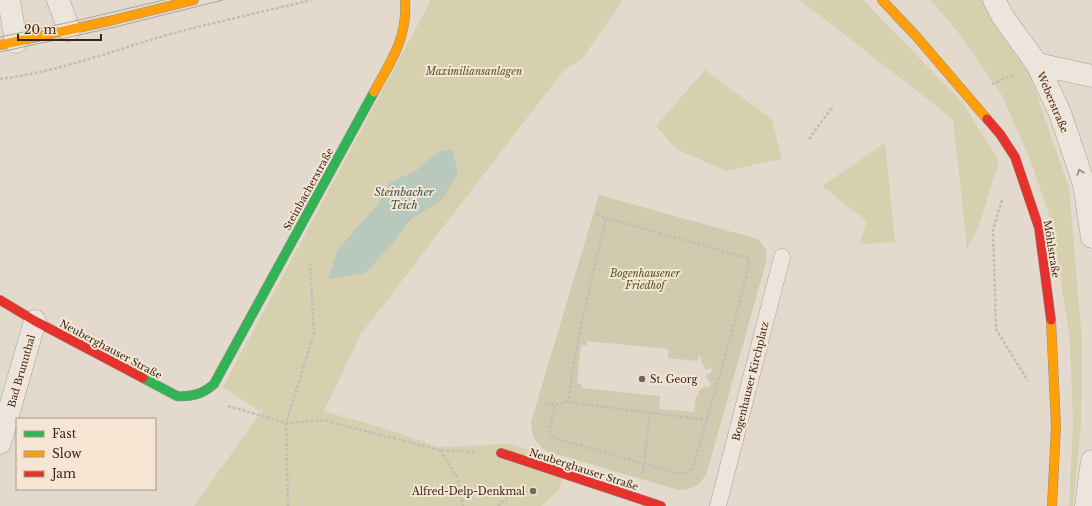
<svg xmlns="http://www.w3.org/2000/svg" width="1092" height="506" font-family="'Libre Baskerville',serif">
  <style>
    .green { fill: #d6d0af }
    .cemetery { fill: #d0caaf; fill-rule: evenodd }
    .water { fill: #b8c8bc }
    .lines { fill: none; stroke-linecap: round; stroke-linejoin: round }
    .lane-casing { stroke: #a89f96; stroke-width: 17 }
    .street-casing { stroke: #a89f96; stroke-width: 23 }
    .fast-casing { stroke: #988e86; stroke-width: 10 }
    .slow-casing { stroke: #988e86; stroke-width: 10 }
    .jam-casing { stroke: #988e86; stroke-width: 10 }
    .path { stroke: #c4bcb5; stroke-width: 2.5; stroke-dasharray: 3 2; stroke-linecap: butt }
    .lane { stroke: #ece5de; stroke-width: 16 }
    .street { stroke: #ece5de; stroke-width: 22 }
    .fast { stroke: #30b455; stroke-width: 9 }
    .slow { stroke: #ff9f0a; stroke-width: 9 }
    .jam { stroke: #e5322d; stroke-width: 9 }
    .tram { stroke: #aba49e; stroke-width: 1 }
    .oneway { stroke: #92867e }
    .poi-dot { fill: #73655b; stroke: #f5e5d2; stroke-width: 1.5 }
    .labels { text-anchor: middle; stroke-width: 4; stroke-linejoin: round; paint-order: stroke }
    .park-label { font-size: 10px; font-style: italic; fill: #4f5325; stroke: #f5e5d2 }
    .street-label { font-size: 10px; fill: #37261e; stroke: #f5e5d2 }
    .poi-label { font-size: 10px; fill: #37261e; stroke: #f5e5d2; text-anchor: start }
    .water-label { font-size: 11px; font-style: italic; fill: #2d574e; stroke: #f5e5d2 }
  </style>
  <rect width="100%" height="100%" fill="#e3d9cd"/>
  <!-- green -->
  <g class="green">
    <path d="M431,0H623L582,59L564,70L361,334L324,411L386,429L439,447L510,444L567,462L559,490L541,506H194L261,412L223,387Z"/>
    <path d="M800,0H863L962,102L999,161L978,228L967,248L953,119Z"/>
    <path d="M931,0H986L1024,58L1069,188L1082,340L1081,424L1073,506H1069L1073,426L1070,340L1052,223L1028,154L1001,94L957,31Z"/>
    <path d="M705,70L772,119L782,159L726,171L676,149L656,126Z"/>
    <path d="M885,143L895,242L860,244L867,221L822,186Z"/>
  </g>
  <!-- cemetery -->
  <path class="cemetery" d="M599,195L754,238C764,243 768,250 766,262L707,472C699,487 695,488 679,490L548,452C535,443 532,437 531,422ZM587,341L669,349L668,358L698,361V356H701V361L706,370L711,368L712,372L706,375L708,381L711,383L710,387L705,386L698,391L699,394L696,397L694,412L659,409L660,396L581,388L582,384L577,383L581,345L586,346Z"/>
  <!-- water -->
  <path class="water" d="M452,149L458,173L443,199L411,219L393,243L365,273L328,279L338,249L379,203L389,183L417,170L438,152Z"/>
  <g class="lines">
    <!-- lane casing -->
    <g class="lane-casing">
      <path id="lane" d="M718,506L782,257"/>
    </g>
    <!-- street casing -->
    <g class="street-casing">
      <g id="street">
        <path d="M9,0L16,42"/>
        <path d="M58,0L69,30"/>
        <path d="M994,0L1003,17L1037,64L1060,113L1084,184L1092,237"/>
        <path d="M1037,64L1092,76"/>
        <path d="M0,443L35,321"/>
        <path d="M1086,506L1092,461"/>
      </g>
    </g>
    <!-- fast casing -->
    <g class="fast-casing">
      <path id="fast" d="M143,378L177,396C192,397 203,394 214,384L374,92"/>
    </g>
    <!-- slow casing -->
    <g class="slow-casing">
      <g id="slow">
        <path d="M882,0L916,36L987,119"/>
        <path d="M0,45L109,21L194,0"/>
        <path d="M374,92C391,61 408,37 405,0"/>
        <path d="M1051,320L1056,427L1052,506"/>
      </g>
    </g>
    <!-- jam casing -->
    <g class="jam-casing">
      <g id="jam">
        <path d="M987,119L1000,134L1015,157L1039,228L1051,320"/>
        <path d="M0,300L35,321L143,378"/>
        <path d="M501,453L661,506"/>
      </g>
    </g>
    <!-- path -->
    <g class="path">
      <path d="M0,79C57,72 112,51 167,35C214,22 263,12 311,0"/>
      <path d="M992,84L1013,75"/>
      <path d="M809,139L833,106"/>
      <path d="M1002,200L993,230L996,329L1028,381"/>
      <path d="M597,215L606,218"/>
      <path d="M606,218L744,257L748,259L749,266L726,353L693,467L688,472L680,474L555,438L551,434L550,426L555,405L566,402L569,398L572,375L580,330Z"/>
      <path d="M566,402L707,420"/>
      <path d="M546,403L555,405"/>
      <path d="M228,406L286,423L323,420L439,450L476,452"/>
      <path d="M440,450L457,477L463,506"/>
      <path d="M643,473L650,412"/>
      <path d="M288,506L286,423L314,333L310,263"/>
      <path d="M498,506L520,487"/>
    </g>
    <!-- lane -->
    <use href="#lane" class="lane"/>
    <!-- street -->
    <use href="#street" class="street"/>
    <!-- fast -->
    <use href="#fast" class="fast"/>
    <!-- slow -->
    <use href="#slow" class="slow"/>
    <!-- jam -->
    <use href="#jam" class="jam"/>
    <!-- tram -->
    <g class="tram">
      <path d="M0,37L66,23L164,0"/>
      <path d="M0,52L111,28L223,0"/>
    </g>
  </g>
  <!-- one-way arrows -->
  <defs><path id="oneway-chevron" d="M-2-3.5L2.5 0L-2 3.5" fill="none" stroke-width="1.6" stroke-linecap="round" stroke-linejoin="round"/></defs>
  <use class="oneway" href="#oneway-chevron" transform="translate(1080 172) rotate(-109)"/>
  <!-- markers -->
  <g class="poi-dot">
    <circle cx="642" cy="379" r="4"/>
    <circle cx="533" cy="491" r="4"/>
  </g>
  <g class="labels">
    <!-- park labels -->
    <g class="park-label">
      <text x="474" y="75">Maximiliansanlagen</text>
      <text x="645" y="277">Bogenhausener<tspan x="645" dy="12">Friedhof</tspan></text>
    </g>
    <!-- street labels -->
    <g class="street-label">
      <text transform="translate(1053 102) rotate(67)" y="4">Weberstraße</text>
      <text transform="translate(308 189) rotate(-61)" y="4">Steinbacherstraße</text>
      <text transform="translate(1052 249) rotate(81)" y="4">Möhlstraße</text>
      <text transform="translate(111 349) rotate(28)" y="4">Neuberghauser Straße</text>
      <text transform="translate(21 371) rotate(-74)" y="4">Bad Brunnthal</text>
      <text transform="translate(750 381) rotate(-76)" y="4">Bogenhauser Kirchplatz</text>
      <text transform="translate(584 469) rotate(18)" y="4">Neuberghauser Straße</text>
    </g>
    <!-- poi labels -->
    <g class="poi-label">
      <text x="650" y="383">St. Georg</text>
      <text x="525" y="495" text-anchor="end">Alfred-Delp-Denkmal</text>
    </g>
    <!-- water labels -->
    <g class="water-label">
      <text x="404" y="196">Steinbacher<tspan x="404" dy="13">Teich</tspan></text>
    </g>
  </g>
  <!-- legend -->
  <rect x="16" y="418" width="140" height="72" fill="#f5e5d2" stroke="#a9998a"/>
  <rect x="24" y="431" width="20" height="6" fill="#30b455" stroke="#a9998a"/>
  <text x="52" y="438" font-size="12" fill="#37261e">Fast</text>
  <rect x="24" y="451" width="20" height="6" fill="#ff9f0a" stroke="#a9998a"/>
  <text x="52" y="458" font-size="12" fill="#37261e">Slow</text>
  <rect x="24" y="471" width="20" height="6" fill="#e5322d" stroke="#a9998a"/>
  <text x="52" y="478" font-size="12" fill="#37261e">Jam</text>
  <!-- scale -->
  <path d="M18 34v6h83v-6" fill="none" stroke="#37261e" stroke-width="2"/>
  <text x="24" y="34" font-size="12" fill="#37261e" stroke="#f5e5d2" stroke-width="3" paint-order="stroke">20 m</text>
</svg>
